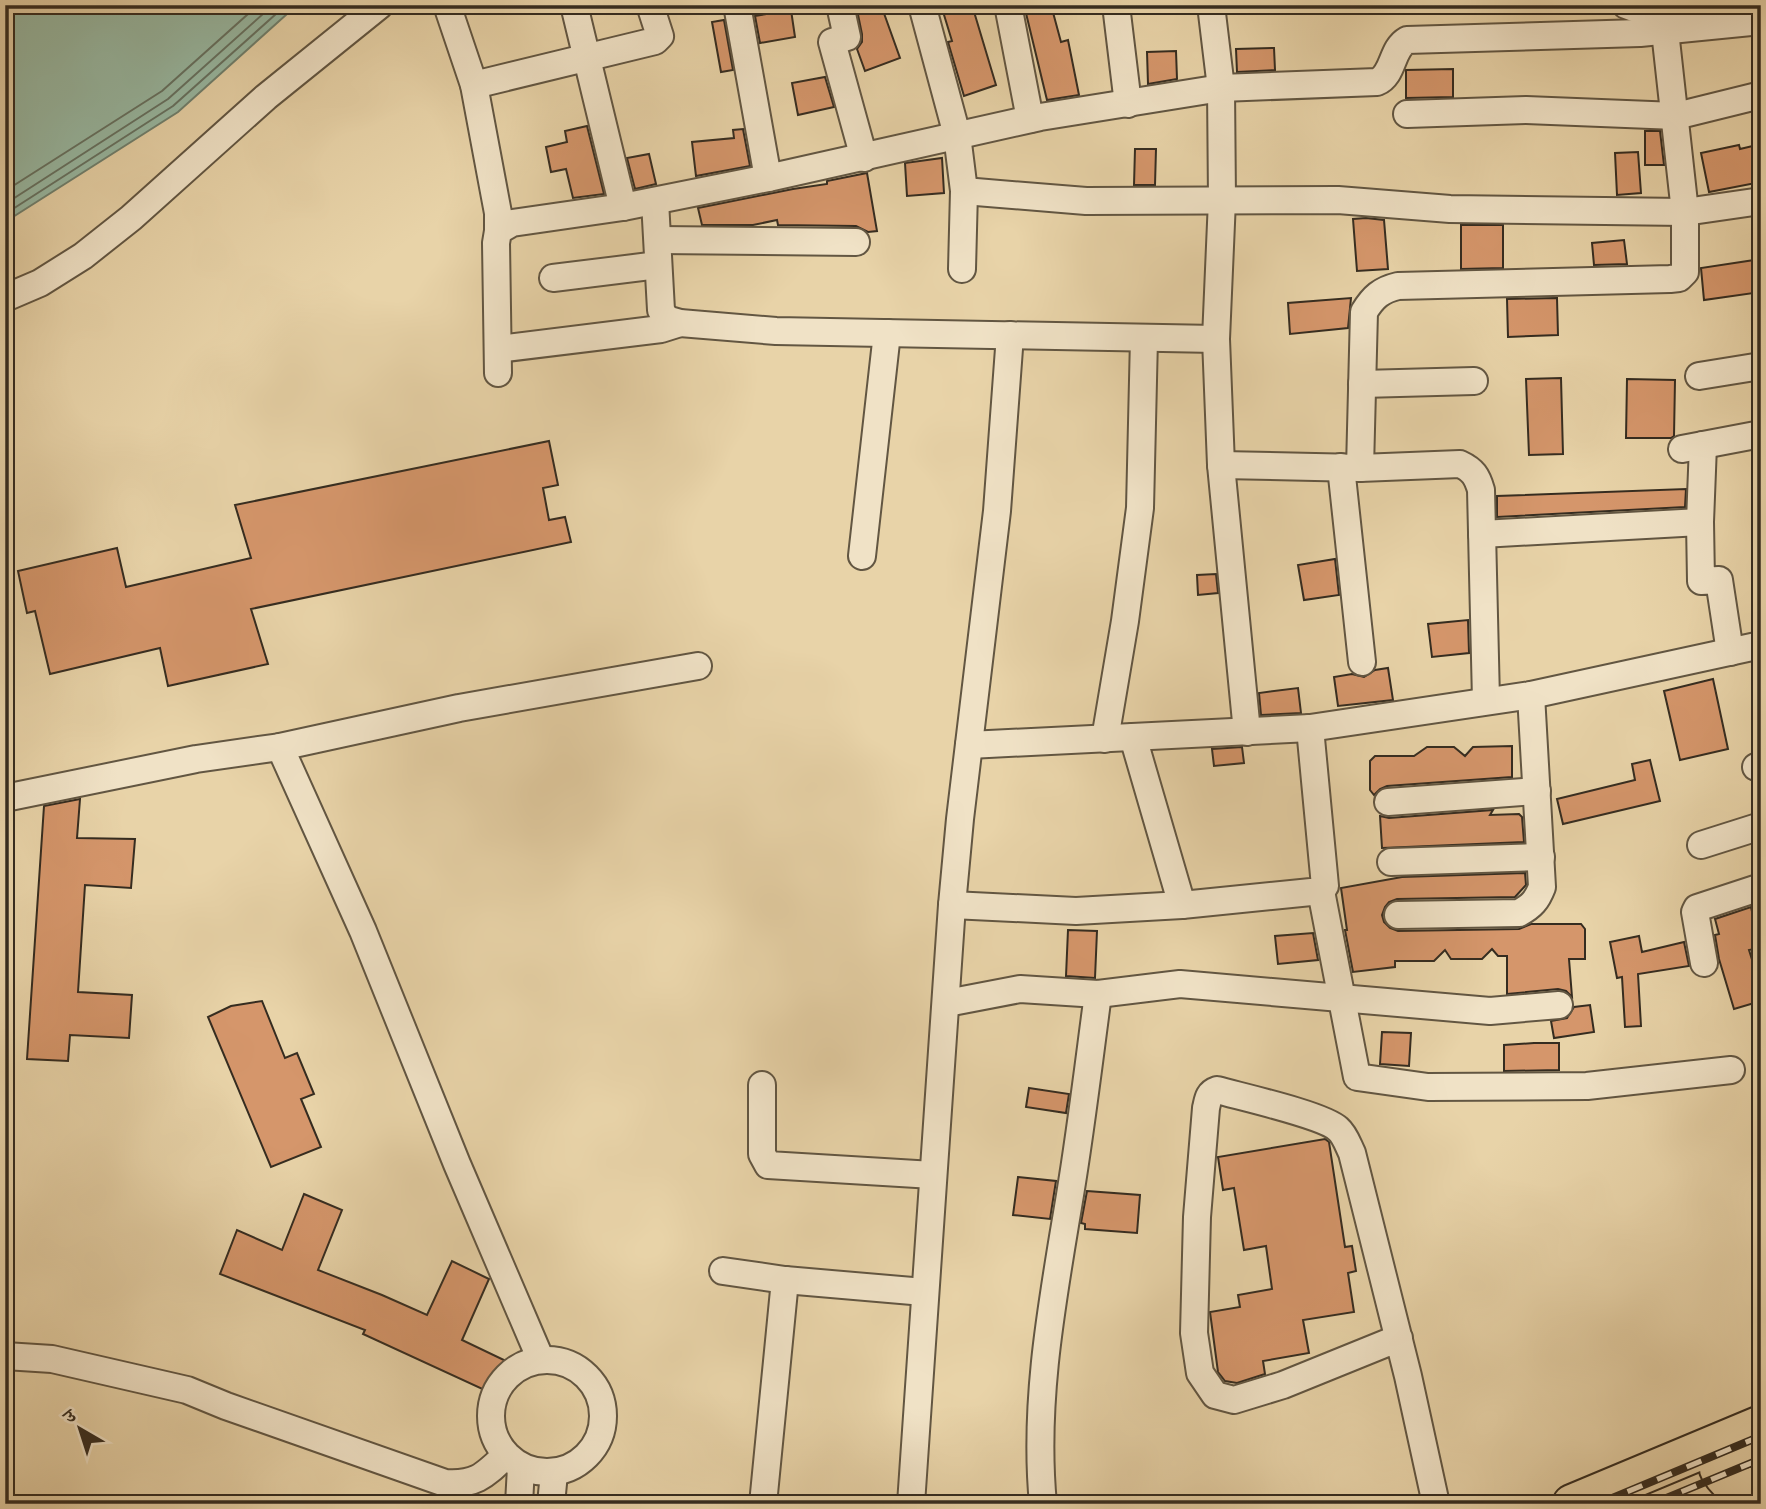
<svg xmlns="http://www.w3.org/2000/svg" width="1766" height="1509" font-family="'IM FELL Double Pica','Noto Serif Devanagari',serif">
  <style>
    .water { fill: #98b9a3; stroke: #70816f; stroke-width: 2 }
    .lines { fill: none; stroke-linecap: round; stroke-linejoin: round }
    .shore { stroke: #667262; stroke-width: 2 }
    .building { fill: #d5966b; stroke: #352c20; stroke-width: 2 }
    .minor-casing { stroke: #625642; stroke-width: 30 }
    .highway-casing { stroke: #352c20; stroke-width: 42 }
    .minor { stroke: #f0e2c6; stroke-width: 26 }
    .highway { stroke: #e8d3a8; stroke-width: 38 }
    .rail-casing { stroke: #352c20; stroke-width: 8 }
    .rail { stroke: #f0e2c6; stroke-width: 5; stroke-dasharray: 16; stroke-linecap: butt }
  </style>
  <rect width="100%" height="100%" fill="#e8d3a8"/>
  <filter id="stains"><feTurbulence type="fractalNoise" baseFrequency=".00286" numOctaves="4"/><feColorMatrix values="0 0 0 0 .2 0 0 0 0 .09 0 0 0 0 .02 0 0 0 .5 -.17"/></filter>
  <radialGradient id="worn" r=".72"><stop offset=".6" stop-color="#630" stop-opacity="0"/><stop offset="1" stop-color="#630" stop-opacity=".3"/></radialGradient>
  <!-- water -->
  <path class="water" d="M5,5H297L178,112L5,222Z"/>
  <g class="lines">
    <!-- shore -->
    <g class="shore">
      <path d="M5,191L162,91L258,5"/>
      <path d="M5,204L168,99L273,5"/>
      <path d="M5,214L173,106L286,5"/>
    </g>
  </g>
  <!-- building -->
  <g class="building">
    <path d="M856,5H881L900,58L865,71L857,49L862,42V34Z"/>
    <path d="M941,5H972L996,85L964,96L948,42L952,41Z"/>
    <path d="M1024,5H1051L1061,42L1068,40L1079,95L1047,100Z"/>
    <path d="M791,10L795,37L760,43L755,16Z"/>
    <path d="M724,20L733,70L721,72L712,22Z"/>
    <path d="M1274,48L1275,70L1237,72L1236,49Z"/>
    <path d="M1176,51L1177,79L1148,84L1147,52Z"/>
    <path d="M1453,69V97L1406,98V70Z"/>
    <path d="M825,77L834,107L798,115L792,83Z"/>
    <path d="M587,126L604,194L573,198L566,169L551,172L546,147L567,142L565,131Z"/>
    <path d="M743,129L750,166L696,176L692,142L734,138L733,130Z"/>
    <path d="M1645,131H1660L1664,165H1645Z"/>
    <path d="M1761,144V182L1709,192L1701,153L1739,145L1740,149Z"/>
    <path d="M1135,149H1156L1155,185H1134Z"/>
    <path d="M1638,152L1641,193L1617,195L1615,153Z"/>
    <path d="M649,154L656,184L635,189L627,158Z"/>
    <path d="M942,158L944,193L907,196L905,163Z"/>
    <path d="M867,173L877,231L868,232L856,226L778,225L777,220L753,225H702L698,208L793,189L827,184V181Z"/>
    <path d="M1366,218L1384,220L1388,269L1357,271L1353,219Z"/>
    <path d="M1461,225H1503V268L1461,269Z"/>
    <path d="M1624,240L1627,264L1594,265L1592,243Z"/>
    <path d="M1761,259V292L1704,300L1701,268Z"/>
    <path d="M1351,298L1348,328L1290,334L1288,303Z"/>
    <path d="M1557,298L1558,335L1508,337L1507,299Z"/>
    <path d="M1561,378L1563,454L1529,455L1526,379Z"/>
    <path d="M1627,379L1675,380L1674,436L1671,438H1626Z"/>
    <path d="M549,441L558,485L543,488L549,520L565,517L571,542L251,609L268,664L168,686L160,648L50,674L35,611L27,613L18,571L117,548L126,587L251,558L235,505Z"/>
    <path d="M1686,489L1685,507L1497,517V496Z"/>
    <path d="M1335,559L1339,595L1304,600L1298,565Z"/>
    <path d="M1216,574L1218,593L1198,595L1197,575Z"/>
    <path d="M1468,620L1469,653L1432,657L1428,624Z"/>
    <path d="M1388,668L1393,700L1338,706L1334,677L1352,674L1364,677L1375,670Z"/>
    <path d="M1713,679L1728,749L1680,760L1664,691Z"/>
    <path d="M1298,688L1301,713L1261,715L1259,693Z"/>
    <path d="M1512,746V777L1387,786L1380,789L1374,795L1370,790V761L1375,756H1414L1427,747H1454L1465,756L1473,747Z"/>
    <path d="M1242,747L1244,763L1214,766L1212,749Z"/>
    <path d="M1650,760L1660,801L1563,824L1557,799L1635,780L1632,764Z"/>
    <path d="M80,799L77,838L135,839L131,888L85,885L78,992L132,995L129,1038L70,1035L68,1061L27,1059L44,806Z"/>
    <path d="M1493,810L1490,815L1519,814L1522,817L1524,842L1382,848L1380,816L1389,818Z"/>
    <path d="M1525,873L1526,885L1515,897L1397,899L1389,902L1385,907L1382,915L1384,922L1390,928L1398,931L1519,929L1531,924H1581L1585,929V959H1569L1572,997L1566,991L1558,989L1507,994V956H1498L1492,949L1482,959H1451L1445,950L1434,961H1395V967L1353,972L1345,930H1347L1341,888L1402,877Z"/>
    <path d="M1751,907L1760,948L1749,950L1761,988V1001L1734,1009L1719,959L1715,935L1719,934L1715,919Z"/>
    <path d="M1068,930L1097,931L1095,978L1066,976Z"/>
    <path d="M1313,933L1318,960L1278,964L1275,936Z"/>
    <path d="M1639,936L1642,952L1684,942L1689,966L1638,974L1641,1026L1625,1027L1622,977L1617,978L1610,942Z"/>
    <path d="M262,1001L285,1058L297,1053L314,1094L301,1099L321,1147L271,1167L208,1017L231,1006Z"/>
    <path d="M1590,1005L1594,1032L1554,1038L1551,1021L1567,1018L1574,1007Z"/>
    <path d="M1382,1032L1411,1033L1409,1066L1380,1064Z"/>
    <path d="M1534,1043H1559V1070L1504,1071V1045Z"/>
    <path d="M1029,1088L1069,1094L1066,1113L1026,1107Z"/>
    <path d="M1325,1139L1329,1142L1345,1247L1352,1246L1356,1271L1348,1273L1354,1312L1303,1320L1309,1353L1263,1361L1265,1374L1237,1383L1225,1381L1218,1372L1210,1312L1240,1307L1238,1295L1272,1289L1266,1246L1244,1250L1234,1188L1223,1190L1218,1157Z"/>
    <path d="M1018,1177L1056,1181L1050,1219L1013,1215Z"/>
    <path d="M1087,1191L1140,1195L1137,1233L1085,1229V1224L1081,1223Z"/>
    <path d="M304,1194L342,1210L318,1270L382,1295L427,1315L452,1261L489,1279L462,1340L506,1361L491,1393L363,1334L365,1330L220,1274L237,1230L282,1250Z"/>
  </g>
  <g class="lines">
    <!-- minor casing -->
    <g class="minor-casing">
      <g id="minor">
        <path d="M447,5L474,85L498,213V231"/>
        <path d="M574,5L623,207"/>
        <path d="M737,5L768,178"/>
        <path d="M840,5L847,37L832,42L864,158"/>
        <path d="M922,5L957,135L964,191L962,269"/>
        <path d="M1008,5L1030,119"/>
        <path d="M1116,5L1128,104"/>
        <path d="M1211,5L1221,88L1222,200L1216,339L1221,465L1247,732"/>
        <path d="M1626,5L1680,25"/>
        <path d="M474,85L655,41L660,36L650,5"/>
        <path d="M1407,114L1526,110L1676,116L1761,95"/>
        <path d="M964,191L1086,201L1338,200L1450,209L1685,212L1761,201"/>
        <path d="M655,201L661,310L666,319L680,323L776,331L1216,339"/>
        <path d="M658,240L856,242"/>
        <path d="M553,278L658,265"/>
        <path d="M5,298L40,283L83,256L131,218L266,97L380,5"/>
        <path d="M498,349L661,329L680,323"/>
        <path d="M498,373L496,243L498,231L512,223L623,207L768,178L1040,117L1221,88L1377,82C1394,75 1391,49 1407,40L1640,33L1761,21"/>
        <path d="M1699,376L1761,366"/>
        <path d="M1362,384L1474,381"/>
        <path d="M1703,445L1700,522L1701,581L1719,580L1730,652"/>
        <path d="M1682,449L1761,434"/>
        <path d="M1221,465L1360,468L1460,464C1473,470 1477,476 1481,490L1486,700"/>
        <path d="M1341,467L1362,662"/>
        <path d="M1360,468L1364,312C1373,297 1381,290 1398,286L1670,279L1679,278L1685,272V212L1665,31"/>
        <path d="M1482,534L1700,522"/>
        <path d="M862,556L887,333"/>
        <path d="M1133,737L1182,905"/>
        <path d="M1105,739L1125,621L1140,508L1144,338"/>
        <path d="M969,745L1310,728L1531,695L1761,645"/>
        <path d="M1756,767L1761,766"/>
        <path d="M5,798L196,759L280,747"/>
        <path d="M1388,802L1537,791"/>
        <path d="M1701,845L1761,826"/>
        <path d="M1391,862L1541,857"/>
        <path d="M1321,891L1357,1077L1428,1087L1587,1086L1731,1070"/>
        <path d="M952,905L1076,911L1182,905L1321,891L1325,886L1310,728"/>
        <path d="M1398,915L1519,913C1532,906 1537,900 1542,887L1531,695"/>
        <path d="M1704,963L1695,912L1697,908L1761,887"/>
        <path d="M947,1003L1020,989L1098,994L1180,984L1490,1011L1559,1005"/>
        <path d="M762,1085V1154L768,1165L933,1175"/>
        <path d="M723,1271L785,1280L924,1292"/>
        <path d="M1399,1338L1283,1385L1234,1400L1215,1395L1200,1373L1194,1333L1197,1217L1206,1108C1208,1100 1208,1093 1217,1090C1242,1097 1323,1115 1338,1129C1345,1135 1348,1145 1352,1153L1408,1376L1436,1504"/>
        <path d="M5,1356L52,1359L187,1390L226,1406L445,1483C476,1485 484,1476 506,1455"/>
        <circle cx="547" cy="1416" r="56"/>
        <path d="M541,1360L457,1164L363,931L280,747L459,708L698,666"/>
        <path d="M519,1504L521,1467"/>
        <path d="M551,1504L554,1473"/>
        <path d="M763,1504L785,1280"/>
        <path d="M911,1504L952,905L960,819L997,511L1010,335"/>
        <path d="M1043,1504C1033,1400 1053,1298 1070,1195C1081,1129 1089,1061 1098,994"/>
      </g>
    </g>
    <!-- highway casing -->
    <g class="highway-casing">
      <g id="highway">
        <path d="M1753,1440C1735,1447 1725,1449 1719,1469C1730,1487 1739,1492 1761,1484"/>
        <path d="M1572,1504L1761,1425"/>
      </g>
    </g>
    <!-- minor -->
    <use href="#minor" class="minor"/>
    <!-- highway -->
    <use href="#highway" class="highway"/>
    <!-- rail casing -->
    <g class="rail-casing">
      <g id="rail">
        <path d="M1598,1504L1761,1436"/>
        <path d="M1652,1504L1761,1459"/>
      </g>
    </g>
    <!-- rail -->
    <use href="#rail" class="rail"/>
  </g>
  <!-- margin -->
  <rect width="1766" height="1509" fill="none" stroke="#e8d3a8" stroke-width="28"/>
  <rect x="7" y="7" width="1752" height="1495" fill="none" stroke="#352c20" stroke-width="3.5"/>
  <rect x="14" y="14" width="1738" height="1481" fill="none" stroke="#352c20" stroke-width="2"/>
  <!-- north arrow -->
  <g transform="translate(80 1429) rotate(321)" stroke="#f0e2c6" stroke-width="5" paint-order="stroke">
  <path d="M0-5L12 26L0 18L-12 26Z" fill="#352c20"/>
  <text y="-10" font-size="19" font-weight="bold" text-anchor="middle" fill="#352c20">उ</text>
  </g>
  <rect width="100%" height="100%" filter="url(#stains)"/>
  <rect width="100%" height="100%" fill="url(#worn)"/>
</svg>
